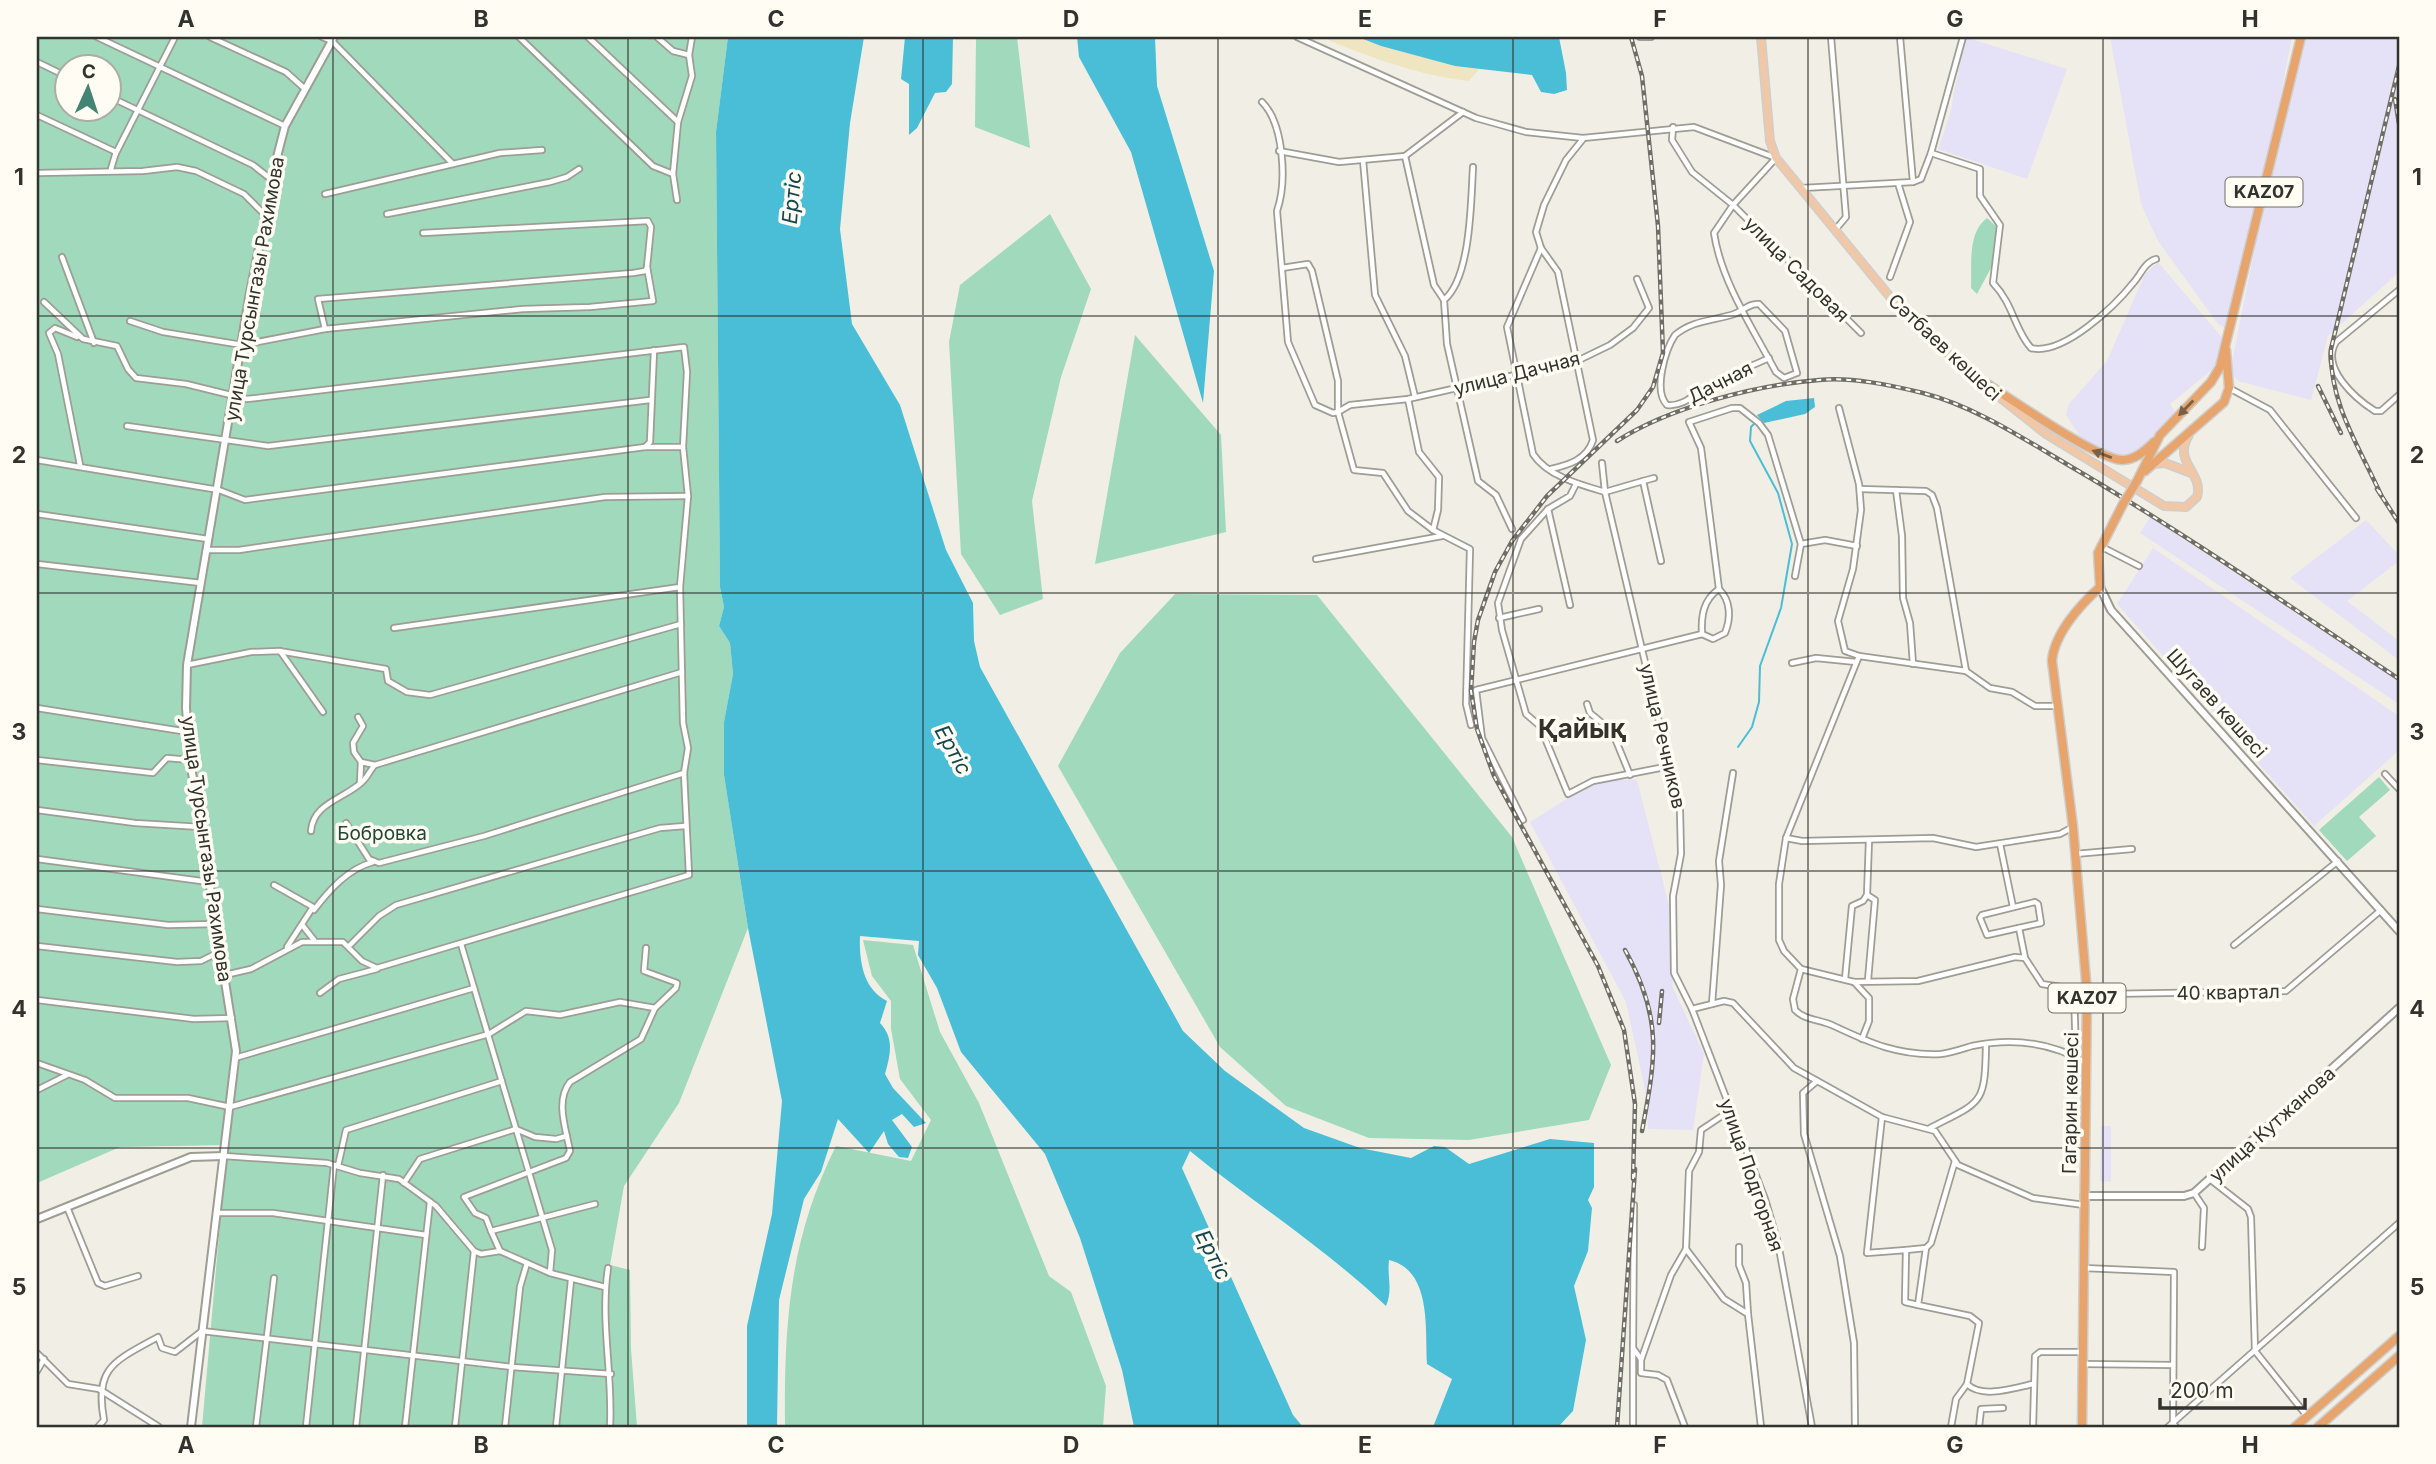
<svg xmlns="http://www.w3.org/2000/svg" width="2436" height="1464" font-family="Inter,sans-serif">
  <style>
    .industrial { fill: #e5e1f7 }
    .medical { fill: #e6e1f7 }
    .green { fill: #a0d9bc; fill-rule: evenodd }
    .sand { fill: #efe5c0 }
    .water { fill: #49bed6 }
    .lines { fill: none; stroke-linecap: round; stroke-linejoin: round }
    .stream { stroke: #49bed6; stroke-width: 2 }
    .street-casing { stroke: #9e9d94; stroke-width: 8 }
    .secondary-casing { stroke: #9e9d94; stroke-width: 10 }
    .primary-casing { stroke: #cececd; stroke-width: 10 }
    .highway-casing { stroke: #cececd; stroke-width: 11 }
    .street { stroke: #fff; stroke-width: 4.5 }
    .secondary { stroke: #fff; stroke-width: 6 }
    .primary { stroke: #f1c8a7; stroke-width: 7 }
    .highway { stroke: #e7a46c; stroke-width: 8 }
    .rail-casing { stroke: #6e6d67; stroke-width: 4.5 }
    .rail { stroke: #fefcf3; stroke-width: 2; stroke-dasharray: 5; stroke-linecap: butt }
    .highway-bridge-casing { stroke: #cececd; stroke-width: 11; stroke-linecap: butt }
    .highway-bridge { stroke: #e7a46c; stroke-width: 8 }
    .oneway { fill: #7a6047 }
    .grid { fill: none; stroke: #32322e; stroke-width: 2; stroke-opacity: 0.55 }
    .labels { text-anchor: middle; stroke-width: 7; stroke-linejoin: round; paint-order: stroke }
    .shield { fill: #fefcf3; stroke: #6f6f69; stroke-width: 2 }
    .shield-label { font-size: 18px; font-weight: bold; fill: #32322e }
    .street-label { font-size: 19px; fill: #32322e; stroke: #fefcf3 }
    .park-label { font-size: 19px; fill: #1e4634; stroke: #fefcf3 }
    .water-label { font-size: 21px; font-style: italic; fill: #134650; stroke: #fefcf3 }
    .district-label { font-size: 26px; font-weight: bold; fill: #34322b; stroke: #fefcf3 }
    .neatline { fill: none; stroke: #32322e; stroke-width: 2.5 }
    .grid-label { font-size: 23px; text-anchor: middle; font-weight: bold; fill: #32322e }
  </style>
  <rect width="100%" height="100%" fill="#f1efe5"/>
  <!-- industrial -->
  <g class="industrial">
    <path d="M1965,37L2067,69L2027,179L1938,149L1950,114Z"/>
    <path d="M2110,37H2292L2275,124L2225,328L2218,324L2158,241L2141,204Z"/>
    <path d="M2302,37H2399V272L2328,336L2311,400L2238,381L2230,372L2275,147Z"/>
    <path d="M2158,262L2224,340L2214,368L2170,404L2176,413L2138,451L2119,456L2097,449L2080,436L2066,415L2068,405L2107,361L2145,274Z"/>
    <path d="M2150,517L2399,681V704L2140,533Z"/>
    <path d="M2366,520L2399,555V561L2347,601L2399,641V660L2290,578Z"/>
    <path d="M2153,548L2399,716V746L2395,754L2314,826L2117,604Z"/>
    <path d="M1597,780H1637L1669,905L1673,988L1704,1054L1693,1130L1648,1129L1646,1095L1626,1002L1530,822Z"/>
  </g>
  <!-- medical -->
  <path class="medical" d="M2101,1126H2111V1182L2100,1181Z"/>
  <!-- green -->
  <g class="green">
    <path d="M37,37H728L716,132L720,587L724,607L719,626L730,643L733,674L724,722V775L748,928L679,1103L624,1186L610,1265L630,1270L631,1349L637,1427H202L227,1145L120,1147L37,1183ZM66,66H108V108H66Z"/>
    <path d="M976,37H1017L1030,148L975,127Z"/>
    <path d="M1050,214L1091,289L1061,377L1032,501L1043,599L1000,615L961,554L949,342L960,285Z"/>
    <path d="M1987,218L1998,228L1992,266L1977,294L1971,288C1972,265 1967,233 1987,218Z"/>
    <path d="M1135,335L1221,435L1226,532L1095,564Z"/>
    <path d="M1175,594L1317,595L1512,837L1611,1065L1589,1120L1469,1140L1369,1138L1286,1106L1220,1047L1058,766L1120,653Z"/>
    <path d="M2379,777L2390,790L2359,817L2376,836L2347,861L2319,830Z"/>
    <path d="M863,940L913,945L940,1032L979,1103L1049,1276L1071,1292L1106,1386L1103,1427H785C784,1324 789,1240 836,1146L911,1161L931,1120L900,1079L891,1029V1001L872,976Z"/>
  </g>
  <!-- sand -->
  <path class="sand" d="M1321,37H1358L1381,46L1455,66L1480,68L1469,81C1417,75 1369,57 1321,37Z"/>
  <!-- water -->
  <g class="water">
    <path d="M728,37H864L850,123L840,229L852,324L900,405L946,550L973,603L974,641L980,667L1183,1031L1225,1071L1304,1128L1360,1148L1411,1158L1434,1146L1445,1147L1469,1164L1550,1139L1594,1143V1187L1588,1200L1592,1208L1588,1251L1574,1286L1586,1340L1573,1411L1558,1427H1433L1452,1379L1427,1364C1425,1329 1432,1270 1389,1260C1387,1277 1393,1290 1386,1306C1325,1248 1255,1204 1190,1151L1182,1168L1293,1415L1303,1427H1134L1122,1370L1080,1238L1045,1154L961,1052L937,988L918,955L919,941L860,936C859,961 863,989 887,1001L880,1023C895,1039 890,1055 885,1074L893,1088L926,1123L914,1127L902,1114L892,1120L912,1147L908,1158L899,1157L888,1144L884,1131L869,1153L838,1119L821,1172L804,1199L779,1300L777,1427H747V1326L772,1214L782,1101L748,928L724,775V722L733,674L730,643L719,626L724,607L720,587L716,132Z"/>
    <path d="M905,37H953L952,84L946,92L935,93L917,128L909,135V84L901,79Z"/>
    <path d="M1077,37H1155L1157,86L1214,271L1203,403L1131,152L1079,57Z"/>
    <path d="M1358,37H1559L1566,73L1567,90L1554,94L1541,92L1532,75L1455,66L1381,46Z"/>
    <path d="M1814,398L1815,407L1805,414L1764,423L1757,415L1786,401Z"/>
  </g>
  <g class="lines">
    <!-- stream -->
    <path class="stream" d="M1738,747L1752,727L1759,702L1760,666L1781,608L1792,544L1778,493L1750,441L1751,427L1757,421"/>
    <!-- street casing -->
    <g class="street-casing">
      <g id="street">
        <path d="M97,37L285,126"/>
        <path d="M210,37L286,72L305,89"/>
        <path d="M322,37L332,41L453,164"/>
        <path d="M519,37L653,166L673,174L678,122L692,76L689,55L673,51L657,37"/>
        <path d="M588,37L678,122"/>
        <path d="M1297,37L1476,118L1526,132L1583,138L1694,127L1776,158L1733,205L1714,233C1721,281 1753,329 1776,372L1784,378L1797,373L1785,331L1759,304C1749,303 1743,311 1734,314C1713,321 1693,320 1675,335C1665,350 1653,391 1667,405C1686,407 1696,391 1711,384C1730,374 1750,367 1769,358"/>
        <path d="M1640,37H1651"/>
        <path d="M1831,37L1846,217L1835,230"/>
        <path d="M1900,37L1913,182"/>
        <path d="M689,55L692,37"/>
        <path d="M37,62L66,76"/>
        <path d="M108,96L253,165L272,180"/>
        <path d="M1262,102C1284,124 1287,182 1277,211L1288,342L1315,405L1333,413L1338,412L1354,470L1383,473L1408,511L1433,530L1470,549L1466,704L1471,725"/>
        <path d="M37,115L116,152L111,169"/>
        <path d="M1673,127L1672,140L1692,172L1733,205L1861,333"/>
        <path d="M1279,151L1339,162L1405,156L1463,112"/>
        <path d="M1931,153L1980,169V196L2000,225L1993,283C2014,305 2014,329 2031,348C2063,356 2115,306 2134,282C2141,274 2145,262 2156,259"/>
        <path d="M115,155L175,37"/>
        <path d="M1405,156L1434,285L1444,300L1447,344L1478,481L1496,495L1512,529"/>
        <path d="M1363,160L1375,295L1405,356L1415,397"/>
        <path d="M37,173L143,171L177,167L196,171L244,194L265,215"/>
        <path d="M673,174L677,200"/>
        <path d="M1802,188L1913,182L1921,179L1931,153L1963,37"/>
        <path d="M325,194L500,153L542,150"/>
        <path d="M387,214L550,182L567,177L579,169"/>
        <path d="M1541,248L1507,327L1533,454C1547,476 1581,485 1605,492L1680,811L1681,854L1673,896L1674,973L1692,1009L1765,1199L1778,1243L1812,1427"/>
        <path d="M62,257L94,343"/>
        <path d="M1282,268L1308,264L1312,271L1338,381V411"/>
        <path d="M1890,277L1910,222L1898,183"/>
        <path d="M2399,290L2336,342C2320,368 2356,399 2375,411H2381L2399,395"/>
        <path d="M1444,300C1471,278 1471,200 1473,167"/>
        <path d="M44,302L83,339L117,346L128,369L136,378L186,384L247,399L684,347L687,372L683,447L688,496L680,587L394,628"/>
        <path d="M130,321L163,332L242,345L325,329L523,309L590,307L653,301L647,267L651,227L648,221L423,233"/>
        <path d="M325,329L318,299L633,273L645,271L647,268"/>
        <path d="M77,337L55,328L49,333L58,354L80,465"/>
        <path d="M2229,388L2270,410L2356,518"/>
        <path d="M1408,399L1419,452L1439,477L1438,510L1433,530"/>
        <path d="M1839,408L1859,484L1861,510L1853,569L1838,621L1845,651L1859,656L1786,838L1779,884V940L1784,951L1801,969L1793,999L1795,1010C1806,1021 1820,1019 1834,1026C1870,1043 1899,1056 1941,1054C1951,1053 1962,1049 1972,1046C2011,1038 2051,1042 2086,1063"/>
        <path d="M1338,412L1350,405L1408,399L1577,361L1610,345L1633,328L1649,308L1637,279"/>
        <path d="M127,426L268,446L650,400"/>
        <path d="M645,447L650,442L654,350"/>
        <path d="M37,460L219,490L245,500L645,447H683"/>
        <path d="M1602,463L1605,492L1643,481L1661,561"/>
        <path d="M1551,469C1568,465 1587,460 1593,440L1558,272L1541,248L1536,232L1544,205L1566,160L1583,139"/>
        <path d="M1643,481L1654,478"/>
        <path d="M1576,484L1570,496L1548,509L1521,539L1498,603L1502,630L1526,714L1540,726L1568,794L1593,781L1670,766"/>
        <path d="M1860,489L1926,491L1932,495L1937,508L1966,671"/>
        <path d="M1896,490L1902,536L1903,598L1910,623L1913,664"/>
        <path d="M1548,509L1570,605"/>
        <path d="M37,514L208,539"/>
        <path d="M1801,544L1825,540L1857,546"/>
        <path d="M2100,546L2139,566"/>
        <path d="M207,550H239L605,497L688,496"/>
        <path d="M1316,559L1442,536"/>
        <path d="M37,564L201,583"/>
        <path d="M1719,589L1701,448L1689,422L1732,408H1740L1759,423L1768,435L1801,544L1795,576"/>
        <path d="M1719,589C1731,601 1731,618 1725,633L1713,639L1702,634C1701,616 1703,600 1719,589Z"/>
        <path d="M1499,618L1539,609"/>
        <path d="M280,651L323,712"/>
        <path d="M1859,656L1966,671L1990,688L2012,692L2035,706H2057"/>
        <path d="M1792,663L1816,658L1856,662"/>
        <path d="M187,665L251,652L279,651L386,669L388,681L407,692L430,695L681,624"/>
        <path d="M1587,704L1590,713L1612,731L1630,775"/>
        <path d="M37,708L188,732"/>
        <path d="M358,717L363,726L353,743L354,752L361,762L360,783"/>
        <path d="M37,760L153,773L167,758L190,760"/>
        <path d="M361,762L375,765"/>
        <path d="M2385,774L2399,789"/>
        <path d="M37,810L135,823L201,827"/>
        <path d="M1523,820L1482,738L1476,690L1702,634"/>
        <path d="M346,823L369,859L379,863L484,836L684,773"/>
        <path d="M311,831C313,803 344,799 362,782C367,778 370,770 375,765L682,672"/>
        <path d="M1786,838L1802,841L1933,838L1976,847L2060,834L2073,827"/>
        <path d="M2000,844L2013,907"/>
        <path d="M2075,854L2132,849"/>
        <path d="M37,859L209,882"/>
        <path d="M274,885L313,907L287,947"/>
        <path d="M1867,895L1875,900L1868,980"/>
        <path d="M2035,902L2038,904L2041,923L1987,935L1980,918L1982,915Z"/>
        <path d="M37,909L168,925L216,924"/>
        <path d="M314,910C330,889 348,869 373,862"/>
        <path d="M303,926L314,940"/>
        <path d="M2019,928L2025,958"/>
        <path d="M461,944L552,1250L550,1273"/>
        <path d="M350,945L379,916L396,905L660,828L685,826"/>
        <path d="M2234,945L2338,861"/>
        <path d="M37,946L177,962L201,961L221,951"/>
        <path d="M1801,969L1854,982L1918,981L2015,957L2025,958L2042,984L2106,994L2286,991L2381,910"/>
        <path d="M225,975L251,969L302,942H343L362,961L377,968L689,875L684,773L688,748L683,723L680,587"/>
        <path d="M1845,979L1852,906L1863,901L1867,895L1869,840"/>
        <path d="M1854,982L1869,998V1021L1862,1039"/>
        <path d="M2074,990L2076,1057"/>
        <path d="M320,993L339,979L377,969"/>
        <path d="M37,1000L194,1019L232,1018"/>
        <path d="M1712,1004L1721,885L1719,861L1733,773"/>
        <path d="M1692,1009L1724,1001L1733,1003L1794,1068L1882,1117L1935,1131L1958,1165L2033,1198L2084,1205"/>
        <path d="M235,1058L474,988"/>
        <path d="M37,1063L85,1080L115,1098H188L230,1107L489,1034L526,1011L560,1015L620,1002L655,1008"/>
        <path d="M1817,1081L1803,1093L1804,1134L1840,1256L1854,1343L1855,1427"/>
        <path d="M37,1090L67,1075"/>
        <path d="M1882,1117L1867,1253L1906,1250L1905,1302L1918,1305"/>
        <path d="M1930,1128C1982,1101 1985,1106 1986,1044"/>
        <path d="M224,1156L327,1163L360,1173L399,1179L436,1206L474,1251L481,1254L500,1251L550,1273L605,1287"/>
        <path d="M338,1166L346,1130L502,1081"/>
        <path d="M2211,1180L2248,1209L2251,1217L2255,1351L2307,1416"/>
        <path d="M404,1183L420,1159L516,1129L535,1137L556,1139L567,1136"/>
        <path d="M2194,1193L2204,1208L2202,1247"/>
        <path d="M67,1207L98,1283L105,1286L138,1276"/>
        <path d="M216,1213H273L426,1235"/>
        <path d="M491,1231L486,1218L475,1213L464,1197L566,1158L570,1151C566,1129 555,1101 570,1082L641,1039L655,1008L676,988L677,983L644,971L646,948"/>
        <path d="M1739,1247V1265L1746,1283L1748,1314"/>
        <path d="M1926,1248L1918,1305L1970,1316L1979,1323L1967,1384L1956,1399L1951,1427"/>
        <path d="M1686,1249L1724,1299L1748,1314L1761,1427"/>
        <path d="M1906,1250L1926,1248L1931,1243L1955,1161"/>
        <path d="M500,1251L491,1231L595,1204"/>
        <path d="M608,1268C600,1322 613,1374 610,1427"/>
        <path d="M2084,1268L2174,1272L2173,1423L2176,1427"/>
        <path d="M1633,1348L1634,1205"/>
        <path d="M37,1353L68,1384L99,1389L159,1427"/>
        <path d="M2083,1364L2173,1365"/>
        <path d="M37,1371L44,1359"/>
        <path d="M1967,1384C1982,1399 2014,1388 2033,1384"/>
        <path d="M98,1427L104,1420C94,1367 115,1361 158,1337L162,1348L175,1352L202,1331L512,1367L611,1374"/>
        <path d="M256,1427L274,1278"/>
        <path d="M306,1427L334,1165"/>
        <path d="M356,1427L383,1175"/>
        <path d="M405,1427L430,1202"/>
        <path d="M455,1427L474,1251"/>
        <path d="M505,1427L520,1287L527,1263"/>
        <path d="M556,1427L571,1280"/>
        <path d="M1633,1427V1348L1641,1359"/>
        <path d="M1685,1427L1667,1380L1658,1375L1641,1373V1360L1671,1275L1686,1249L1689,1171L1699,1152L1701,1130L1731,1110"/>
        <path d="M1979,1427L1981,1409L2003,1408"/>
        <path d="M2033,1427L2035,1356L2040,1352H2082"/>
        <path d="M2168,1427L2399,1223"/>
      </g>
    </g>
    <!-- secondary casing -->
    <g class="secondary-casing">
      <g id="secondary">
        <path d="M2100,587L2111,610L2399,931"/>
        <path d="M2084,1196H2184L2194,1193L2399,1008"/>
        <path d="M37,1219L191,1157L224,1156"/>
        <path d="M191,1427L236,1051L190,760L186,708L187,665L249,298L278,153L285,126L334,37"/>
      </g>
    </g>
    <!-- primary casing -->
    <g class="primary-casing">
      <g id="primary">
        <path d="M1761,37L1770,141L1776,158L1900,309L1968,372"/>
        <path d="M1988,388L2046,434L2164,506L2186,507L2197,497C2204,472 2172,463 2189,435"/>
        <path d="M2153,464L2165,463L2191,473"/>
      </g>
    </g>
    <!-- highway casing -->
    <g class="highway-casing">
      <g id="highway">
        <path d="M1964,369C1994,387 2094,459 2122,460C2135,460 2145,451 2154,442"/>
        <path d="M2145,471L2224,402L2229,388L2226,350"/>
        <path d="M2137,481L2160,435L2211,382L2220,367L2301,37"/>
        <path d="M2082,1427L2087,992L2073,827L2052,661C2054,634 2080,605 2100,587L2098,553L2123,504"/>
        <path d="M2295,1427L2399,1336"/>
        <path d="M2318,1427L2399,1356"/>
      </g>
    </g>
    <!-- street -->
    <use href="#street" class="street"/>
    <!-- secondary -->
    <use href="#secondary" class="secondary"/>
    <!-- primary -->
    <use href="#primary" class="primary"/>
    <!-- highway -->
    <use href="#highway" class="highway"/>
    <!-- rail casing -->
    <g class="rail-casing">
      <g id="rail">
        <path d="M1631,37L1642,76L1658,226L1663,353L1653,387L1637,410L1547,496L1512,541L1495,572L1478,620L1474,642L1471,691L1477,729L1494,776L1598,966L1624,1030L1635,1104L1633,1179"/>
        <path d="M2395,99L2399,124"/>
        <path d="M2318,386L2341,433"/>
        <path d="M1617,441C1670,407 1756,385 1819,380C1853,377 1890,385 1923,393C1977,407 2027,441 2075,469C2186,534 2292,608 2399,679"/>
        <path d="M2377,489L2399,523"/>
        <path d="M2381,495C2360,448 2329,403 2331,349L2399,66"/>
        <path d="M1625,950C1663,1018 1656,1057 1642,1131"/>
        <path d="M1659,1023L1662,991"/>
        <path d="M1617,1427L1635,1169"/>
      </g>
    </g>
    <!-- rail -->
    <use href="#rail" class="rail"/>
    <!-- highway-bridge casing -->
    <g class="highway-bridge-casing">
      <path id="highway-bridge" d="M2123,504L2137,481"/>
    </g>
    <!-- highway-bridge -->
    <use href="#highway-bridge" class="highway-bridge"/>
  </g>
  <!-- one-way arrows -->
  <defs><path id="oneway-solid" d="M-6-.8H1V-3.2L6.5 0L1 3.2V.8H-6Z" transform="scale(1.75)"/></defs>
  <g class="oneway">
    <use href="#oneway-solid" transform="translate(2186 408) rotate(134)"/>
    <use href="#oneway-solid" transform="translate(2102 454) rotate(-159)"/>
  </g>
  <!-- grid -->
  <path class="grid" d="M333,37V1427M628,37V1427M923,37V1427M1218,37V1427M1513,37V1427M1808,37V1427M2103,37V1427M37,316H2399M37,593H2399M37,871H2399M37,1148H2399"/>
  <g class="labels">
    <!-- shield labels -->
    <g class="shield">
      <rect x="2225.5" y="177.5" width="77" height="29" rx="5"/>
      <rect x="2048.5" y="983.5" width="77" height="29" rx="5"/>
    </g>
    <g class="shield-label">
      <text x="2264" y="198">KAZ07</text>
      <text x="2087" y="1004">KAZ07</text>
    </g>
    <!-- street labels -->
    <g class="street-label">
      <text transform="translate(1797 269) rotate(45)" y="7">улица Садовая</text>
      <text transform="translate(254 289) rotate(-80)" y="7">улица Турсынгазы Рахимова</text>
      <text transform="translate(1945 347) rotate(43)" y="7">Сәтбаев көшесі</text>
      <text transform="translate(1517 373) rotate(-14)" y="7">улица Дачная</text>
      <text transform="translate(1720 382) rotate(-27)" y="7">Дачная</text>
      <text transform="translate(2217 703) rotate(48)" y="7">Шугаев көшесі</text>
      <text transform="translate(1663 736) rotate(77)" y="7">улица Речников</text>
      <text transform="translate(207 849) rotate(82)" y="7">улица Турсынгазы Рахимова</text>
      <text transform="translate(2228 992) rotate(-1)" y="7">40 квартал</text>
      <text transform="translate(2070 1103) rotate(-89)" y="7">Гагарин көшесі</text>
      <text transform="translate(2272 1124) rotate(-42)" y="7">улица Кутжанова</text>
      <text transform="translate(1752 1175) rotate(71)" y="7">улица Подгорная</text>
    </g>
    <!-- park labels -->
    <g class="park-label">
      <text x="382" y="840">Бобровка</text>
    </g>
    <!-- water labels -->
    <g class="water-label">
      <text transform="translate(792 198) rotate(-85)" y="7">Ертіс</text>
      <text transform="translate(953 750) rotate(61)" y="7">Ертіс</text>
      <text transform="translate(1213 1255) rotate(63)" y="7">Ертіс</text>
    </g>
    <!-- district labels -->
    <g class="district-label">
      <text x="1582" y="738">Қайық</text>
    </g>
  </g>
  <!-- border -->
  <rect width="2436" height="1464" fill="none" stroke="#fefcf3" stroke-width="77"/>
  <!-- north arrow -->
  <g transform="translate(88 88) rotate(3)"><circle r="33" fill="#fefcf3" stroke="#acaba4" stroke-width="2"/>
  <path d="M0-5L12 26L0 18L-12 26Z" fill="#438473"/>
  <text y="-10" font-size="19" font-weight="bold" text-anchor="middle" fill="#32322e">С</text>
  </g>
  <!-- scale -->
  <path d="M2160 1398v10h145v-10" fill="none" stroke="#32322e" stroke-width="3.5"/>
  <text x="2170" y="1398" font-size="21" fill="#32322e" stroke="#fefcf3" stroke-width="5" paint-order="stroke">200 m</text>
  <rect x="38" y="38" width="2360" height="1388" class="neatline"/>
  <g class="grid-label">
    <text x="186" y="27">A</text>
    <text x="481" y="27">B</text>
    <text x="776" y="27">C</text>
    <text x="1071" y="27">D</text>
    <text x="1365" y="27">E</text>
    <text x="1660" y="27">F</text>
    <text x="1955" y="27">G</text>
    <text x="2250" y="27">H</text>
    <text x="19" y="185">1</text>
    <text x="2417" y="185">1</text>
    <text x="19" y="463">2</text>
    <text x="2417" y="463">2</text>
    <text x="19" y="740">3</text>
    <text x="2417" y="740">3</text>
    <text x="19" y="1017">4</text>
    <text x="2417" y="1017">4</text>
    <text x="19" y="1295">5</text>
    <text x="2417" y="1295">5</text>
    <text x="186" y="1453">A</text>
    <text x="481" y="1453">B</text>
    <text x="776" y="1453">C</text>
    <text x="1071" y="1453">D</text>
    <text x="1365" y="1453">E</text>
    <text x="1660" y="1453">F</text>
    <text x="1955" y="1453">G</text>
    <text x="2250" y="1453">H</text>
  </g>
</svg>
